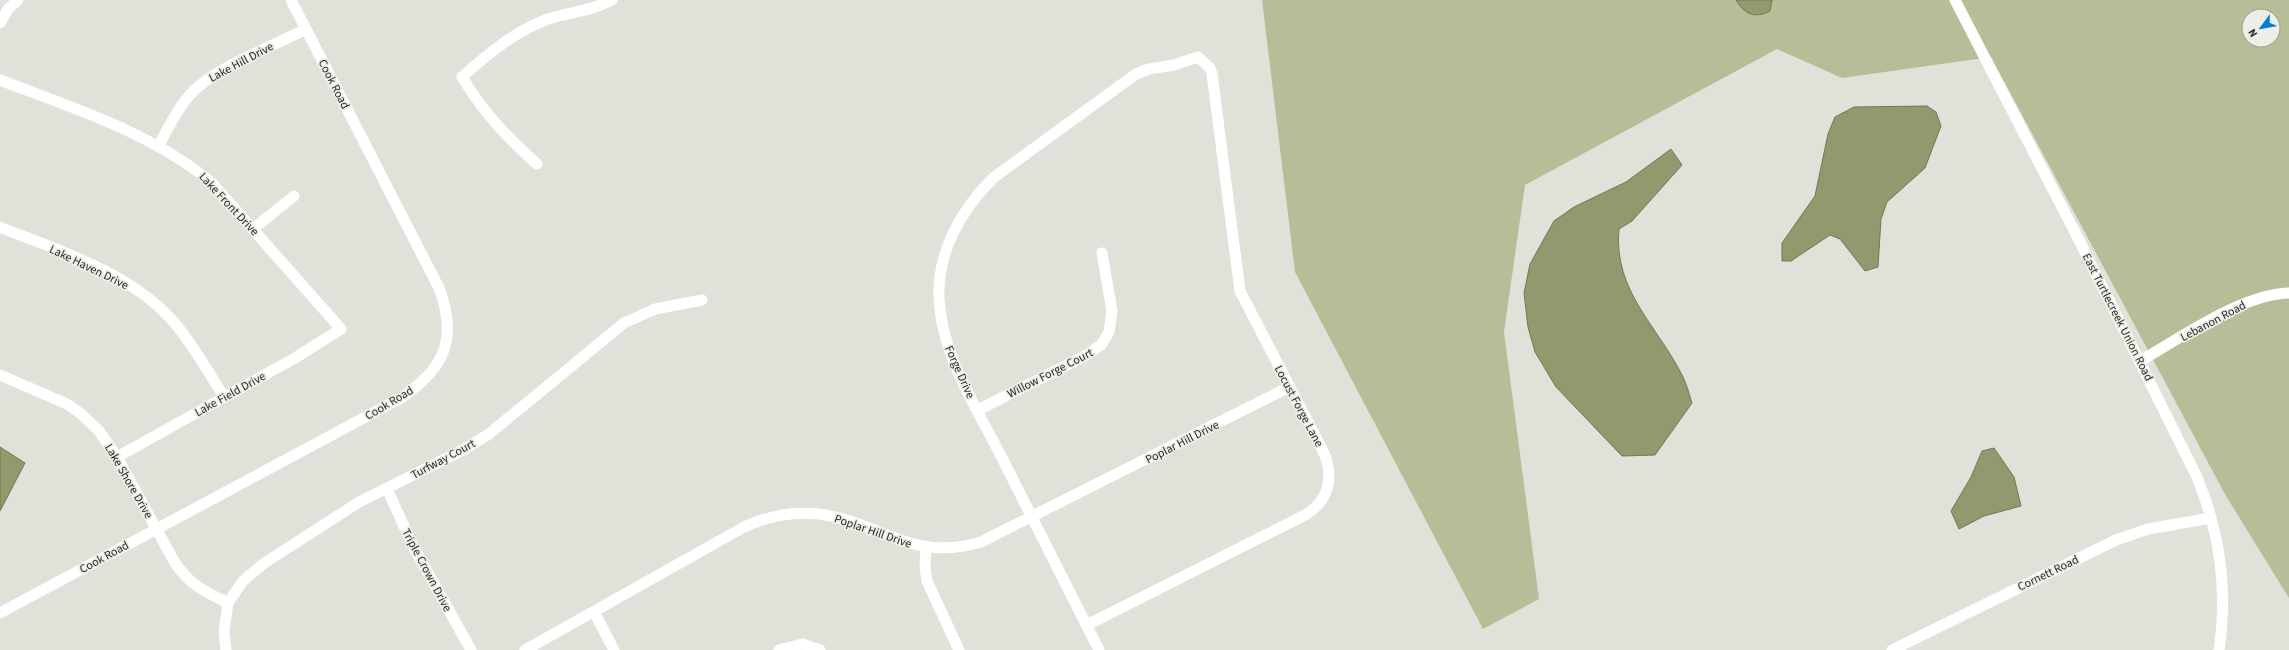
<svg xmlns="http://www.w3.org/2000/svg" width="2289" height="650" font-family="'Source Sans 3',sans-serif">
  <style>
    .green { fill: #b6be97; fill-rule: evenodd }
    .water { fill: #91996d; stroke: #727758 }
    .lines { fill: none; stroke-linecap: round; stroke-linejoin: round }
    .minor { stroke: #fff; stroke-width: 11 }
    .labels { text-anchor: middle; stroke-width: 3.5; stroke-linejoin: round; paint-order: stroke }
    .street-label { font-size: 12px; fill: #282926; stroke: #edefe6 }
  </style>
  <rect width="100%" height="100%" fill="#e0e2d9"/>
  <!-- green -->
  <path class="green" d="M1262,0H2289V598L2226,496L1991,57L1842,78L1777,49L1525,185L1504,332L1539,599L1483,629L1295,272ZM2249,16H2273V40H2249Z"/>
  <!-- water -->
  <g class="water">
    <path d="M1736,0H1772L1770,11C1755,19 1744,14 1736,0Z"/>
    <path d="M1927,106L1936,112L1941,126L1925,168L1887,202L1881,219L1878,267L1865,271L1840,239L1830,235L1791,261H1782V243L1815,196L1828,134L1835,117L1854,107Z"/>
    <path d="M1671,149L1682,165L1632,221L1619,229C1613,291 1658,326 1683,377C1687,385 1689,394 1692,403L1655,455L1622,456L1556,387L1535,352L1528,327L1524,293L1530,264L1554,221L1574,207L1626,182Z"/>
    <path d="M0,447L25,463L0,511Z"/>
    <path d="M1994,448L2014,477L2021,506L1984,516L1959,529L1951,511L1971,477L1982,451Z"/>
  </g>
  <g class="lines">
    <!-- minor -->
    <g class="minor">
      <path d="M1955,0L2079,240L2197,477C2220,534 2228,589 2219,650"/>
      <path d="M0,23L8,9L18,0"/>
      <path d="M0,80C73,108 150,132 211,182L341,329L295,358L117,457"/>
      <path d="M159,145C170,125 180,102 198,87C223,65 275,45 306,29"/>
      <path d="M537,164C507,138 482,111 462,77C488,54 515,31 548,19C569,12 592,11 612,0"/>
      <path d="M0,227C61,252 134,273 177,326C195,348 209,373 224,397"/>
      <path d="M253,229L294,196"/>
      <path d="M2140,361C2181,338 2242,294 2289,293"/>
      <path d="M0,375L67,404L80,413L99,431L117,457L175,563C191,586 204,591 228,603"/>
      <path d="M978,410L1085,356L1102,344L1109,332L1112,311L1102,253"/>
      <path d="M387,489L413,546L471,650"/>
      <path d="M926,546L925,568L927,581L959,650"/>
      <path d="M594,612L614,650"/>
      <path d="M0,613L401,398C445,368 458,339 439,288L291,0"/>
      <path d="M1087,625L1307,514C1329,499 1333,479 1325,455L1240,291L1212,74L1210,68L1198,57L1174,65L1149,69L1136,74L993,178C961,210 937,252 939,299C942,356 977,408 1002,458C1034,522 1067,586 1099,650"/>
      <path d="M226,650L224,632L228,603L243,581L263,564L359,502L463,450L489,434L624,323L655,309L702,300"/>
      <path d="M525,650L744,527C768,516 793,511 819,514C881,522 911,563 981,542L1289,387"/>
      <path d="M779,650L802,644L820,650"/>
      <path d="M1892,650L2116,540L2148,529L2211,518"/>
    </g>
  </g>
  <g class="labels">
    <!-- street labels -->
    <g class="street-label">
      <text transform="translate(241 62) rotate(-28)" y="4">Lake Hill Drive</text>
      <text transform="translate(334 84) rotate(63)" y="4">Cook Road</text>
      <text transform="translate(229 204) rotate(47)" y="4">Lake Front Drive</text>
      <text transform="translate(89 267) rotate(26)" y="4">Lake Haven Drive</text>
      <text transform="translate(2118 317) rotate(63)" y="4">East Turtlecreek Union Road</text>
      <text transform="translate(2213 321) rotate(-28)" y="4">Lebanon Road</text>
      <text transform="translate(960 372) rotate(66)" y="4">Forge Drive</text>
      <text transform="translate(1050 373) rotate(-27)" y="4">Willow Forge Court</text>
      <text transform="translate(230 394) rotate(-29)" y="4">Lake Field Drive</text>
      <text transform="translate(389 403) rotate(-31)" y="4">Cook Road</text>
      <text transform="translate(1299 406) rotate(62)" y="4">Locust Forge Lane</text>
      <text transform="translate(1182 442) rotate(-27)" y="4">Poplar Hill Drive</text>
      <text transform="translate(443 459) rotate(-28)" y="4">Turfway Court</text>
      <text transform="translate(129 481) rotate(60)" y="4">Lake Shore Drive</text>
      <text transform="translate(873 531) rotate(19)" y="4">Poplar Hill Drive</text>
      <text transform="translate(104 557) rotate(-29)" y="4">Cook Road</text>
      <text transform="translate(427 570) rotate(62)" y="4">Triple Crown Drive</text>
      <text transform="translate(2048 573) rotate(-26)" y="4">Cornett Road</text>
    </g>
  </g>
  <!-- north arrow -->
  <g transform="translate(2261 28) rotate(238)"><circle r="19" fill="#edefe6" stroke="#9ea099"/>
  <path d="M0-3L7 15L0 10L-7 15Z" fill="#047ae1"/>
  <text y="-6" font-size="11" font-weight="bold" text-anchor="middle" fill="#282926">N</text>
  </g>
</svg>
